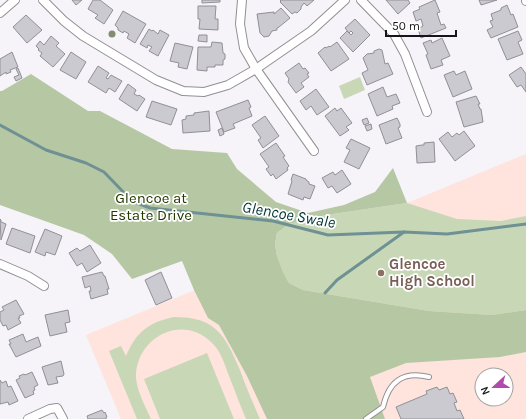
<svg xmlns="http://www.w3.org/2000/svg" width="526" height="419" font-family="Karla,sans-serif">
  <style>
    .education { fill: #fee4dc; fill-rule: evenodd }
    .green { fill: #c8d8b7 }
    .forest { fill: #b6c7a4 }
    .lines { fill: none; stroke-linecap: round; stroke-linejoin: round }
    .stream { stroke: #6f9194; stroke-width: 3 }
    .building { fill: #cacad0; stroke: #909096 }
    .service-casing { stroke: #928f94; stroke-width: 6 }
    .minor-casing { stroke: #928f94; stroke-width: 10 }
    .service { stroke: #fff; stroke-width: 4 }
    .minor { stroke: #fff; stroke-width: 8 }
    .tree { fill: #838c71 }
    .education-dot { fill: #8d6e63; stroke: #fff; stroke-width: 1.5 }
    .labels { text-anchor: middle; stroke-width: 3.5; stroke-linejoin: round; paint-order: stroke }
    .park-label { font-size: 15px; fill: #253801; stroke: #fff }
    .education-label { font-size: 15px; font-weight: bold; fill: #785e54; stroke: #fff; text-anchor: start }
    .water-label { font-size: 16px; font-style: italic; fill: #013335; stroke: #fff }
  </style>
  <rect width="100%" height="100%" fill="#f6f3f9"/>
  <!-- education -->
  <path class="education" d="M526,154V419H121L86,335L277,256L326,215L407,203ZM482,375H506V399H482Z"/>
  <!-- green -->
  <g class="green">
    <path d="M360,77L365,90L344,99L339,86Z"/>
    <path d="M407,203L457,219L501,221L526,216V310L492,315L429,311L303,290L289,283L283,272L277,256L275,244L277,233L289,224L326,215Z"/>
    <path d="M174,317C216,317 225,335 240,370C246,387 253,403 260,419H246C240,405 235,391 229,376C225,365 221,352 213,344C185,314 140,334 136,373C135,388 145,405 151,419H137L109,351L121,346L126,356C136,332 149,322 174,317Z"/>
    <path d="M207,353L234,419H160L144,379Z"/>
  </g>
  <!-- forest -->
  <path class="forest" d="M31,74L88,111H100L172,149L227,153L237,169L276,202L308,213L344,205L375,192L393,168L407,203L326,215L289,224L277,233L275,244L277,256L283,272L289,283L303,290L429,311L492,315L526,310V352L500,357L406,363L370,377L385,419H267L247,376L219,325L208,318L194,290L182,261L132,279L112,254L84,235L0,205V91H2Z"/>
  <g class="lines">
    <!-- stream -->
    <g class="stream">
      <path d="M0,125L46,150L86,163L104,172L132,201L150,208L273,221L328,235L404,232L447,234L526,224"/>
      <path d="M325,293L337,280L404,232"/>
    </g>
  </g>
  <!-- building -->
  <g class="building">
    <path d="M72,0H82L76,5Z"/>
    <path d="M93,0H100L113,10L104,24L95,18L98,15L88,9Z"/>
    <path d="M202,0H220V2L202,3Z"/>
    <path d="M280,0H314L307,6L304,3L301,7V9L297,13L295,12L292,14L280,2L281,1Z"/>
    <path d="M386,0H408L410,3L398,14Z"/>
    <path d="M435,0L440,12L437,13L441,25L444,24L446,28L421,38L418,29L423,26L421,19L416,21L413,12L420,9L419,7Z"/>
    <path d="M479,0H497L481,5Z"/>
    <path d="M507,5L511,15L513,14L518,27L491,38L487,30L493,27L490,21L493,20L491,14L501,10V8Z"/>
    <path d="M198,6H216L215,19H218V30L199,29L200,19H198Z"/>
    <path d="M281,8L290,18L279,27L277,28V30L272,31L269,36L264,37L260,33L257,14L274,12V14Z"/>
    <path d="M123,11L146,24L135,43L127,38L129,34L124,31L123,33L118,30V28L115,25Z"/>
    <path d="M26,15L42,30L27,43L13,27Z"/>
    <path d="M355,19L370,35L353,52L340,38L347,31L351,35L353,33L351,31L349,33L345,28Z"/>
    <path d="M149,29L152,31L153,30L158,34L160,30L169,35L158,56L149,51L152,47L148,45L147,48L140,44Z"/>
    <path d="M518,31L522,40L518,42L523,54L507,60L498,39Z"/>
    <path d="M199,35H207V42L198,41Z"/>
    <path d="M51,36L59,43L56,46L65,54L53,67L40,56L42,53L38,50L39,49L36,46L40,41L44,45Z"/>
    <path d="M442,38L450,56L441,60L443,65L431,69L426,55L428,54L423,43L431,40L432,43Z"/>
    <path d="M212,42L222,43L223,53L225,54V59L223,60V65H215V67H207V71L197,70L198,47H211Z"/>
    <path d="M337,42L349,59L331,71L318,53L325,47L326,48L329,46L330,47Z"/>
    <path d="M175,43L193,47L187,69L178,67L179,63L170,61Z"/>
    <path d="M379,49L382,50L385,64L388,63L393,74L367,85L362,73L368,70L363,58L367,54L374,53V51Z"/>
    <path d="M12,52L18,67L10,70L11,72L6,74V72L0,76V59Z"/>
    <path d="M71,52L86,62L76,79L60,70Z"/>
    <path d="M299,63L303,69L305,68L309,73L307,74L309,77L301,83L304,87L296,93L288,82L289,79L285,73Z"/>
    <path d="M98,66L109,73L106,78L108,79L111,75L122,81L115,92L109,88L106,93L88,82Z"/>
    <path d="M521,67L526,74V92L521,85L517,87L509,75Z"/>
    <path d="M18,68L22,78L16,81L14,77L19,75L16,69Z"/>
    <path d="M454,71L456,75L465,71L472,89L453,97L444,75Z"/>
    <path d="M128,84L136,90L134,94L138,96L139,95L145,99L137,111L119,99Z"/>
    <path d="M383,87L387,97L396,94L400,103L392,106L393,109L377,116L368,94Z"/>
    <path d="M316,89L329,107L317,115L311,106L306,110L300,101Z"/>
    <path d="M476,96L480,104H478L480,109H481L483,122L464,127L456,102Z"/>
    <path d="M248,100L251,107L249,108L252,116L233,124L235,128L224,132L216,112Z"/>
    <path d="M152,101L177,109L171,125L146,117Z"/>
    <path d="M335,108L337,111L341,108L352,123L346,127L349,130L340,136L325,116Z"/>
    <path d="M209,111L210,131L183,133L182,120L186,119V116L194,115V113Z"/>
    <path d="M265,116L279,136L263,148L258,140L261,138L252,125Z"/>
    <path d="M367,118L369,123L364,125L362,120Z"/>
    <path d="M397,118L400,124V127L398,128L402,138L386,144L379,125Z"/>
    <path d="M371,124L372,129L367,131L365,126Z"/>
    <path d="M222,128L224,134L220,136L218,130Z"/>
    <path d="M464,131L475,146L455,161L439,139L448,132L452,137L457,133L459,135Z"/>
    <path d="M351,139L370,148L359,169L344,162L350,150L346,148Z"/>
    <path d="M434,142L435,162L417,163L416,146L422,145H424V143Z"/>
    <path d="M276,143L285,156L283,157L289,166L287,168L288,170L276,179L273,174L271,176L266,169L269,167L260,154Z"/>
    <path d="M342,170L351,184L337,193L332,186L328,188L322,178L333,172L335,175Z"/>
    <path d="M293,174L306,179V180L309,182V184L315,186L310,199L304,197L303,200L288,194L292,181L291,180Z"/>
    <path d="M0,219L1,220V222L6,224L1,240Z"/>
    <path d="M12,228L35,236L30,253L6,244Z"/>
    <path d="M45,229L62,236L55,255L46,252L45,256L35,252Z"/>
    <path d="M90,245L101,263L87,272L82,263L77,266L69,253L77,248L80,251Z"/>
    <path d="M102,272L104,276H105L109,289H107L108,294L91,299L89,291H91L90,286L85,288L82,277Z"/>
    <path d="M161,272L172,298L156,305L145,280Z"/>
    <path d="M16,300L24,314L19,316L20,318H18L21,323L8,330L6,325L3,326L0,320V312L4,310L2,307Z"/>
    <path d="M68,310L70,322L65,323L67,332L50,336L45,315Z"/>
    <path d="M23,334L26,342L38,337L41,346L16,357L9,344H11L9,340Z"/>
    <path d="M61,361L64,374L63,376L56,377L58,383L48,385L42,367Z"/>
    <path d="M32,372L38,385L34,387L35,390L33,391L34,394L25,398L16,380L20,378L19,376L24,374L25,375Z"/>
    <path d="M0,380L2,383L6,381L8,387L11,386L18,401L9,405L8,402L0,404Z"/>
    <path d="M437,387L439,390L447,387L450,394L453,393L457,402L454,403L457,411L460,410L464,419H401L396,407L427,394L426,391Z"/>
    <path d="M102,410L104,413L105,412L107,417H106V419H88L87,416Z"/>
  </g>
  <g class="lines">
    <!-- service casing -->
    <g class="service-casing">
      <path id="service" d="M366,419L383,407C389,381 403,371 429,377"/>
    </g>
    <!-- minor casing -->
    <g class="minor-casing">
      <g id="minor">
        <path d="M43,0L64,21L83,36L156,80L183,91L204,92L228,85L256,69L311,31L345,0"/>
        <path d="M242,0L240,24L244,48L256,69L314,151"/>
        <path d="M361,0L394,34L405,54L427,112"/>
        <path d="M526,0V1"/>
        <path d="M0,13L15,0"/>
        <path d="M0,264L28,276L44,286"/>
        <path d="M28,419L50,409L57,408L63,419"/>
      </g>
    </g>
    <!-- service -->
    <use href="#service" class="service"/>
    <!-- minor -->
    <use href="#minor" class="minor"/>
  </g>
  <!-- trees -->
  <circle class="tree" cx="112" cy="34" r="3.5"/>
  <!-- markers -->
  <circle class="education-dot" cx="381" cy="273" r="4"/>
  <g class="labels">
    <!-- park labels -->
    <g class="park-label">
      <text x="151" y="203">Glencoe at<tspan x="151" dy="17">Estate Drive</tspan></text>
    </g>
    <!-- education labels -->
    <g class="education-label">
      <text x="389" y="269">Glencoe<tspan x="389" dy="17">High School</tspan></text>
    </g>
    <!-- water labels -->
    <g class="water-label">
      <text transform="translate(289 214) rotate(10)" y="6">Glencoe Swale</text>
    </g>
  </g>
  <!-- north arrow -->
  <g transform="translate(494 387) rotate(248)"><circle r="19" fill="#ffffff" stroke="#a2a1a2"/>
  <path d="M0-3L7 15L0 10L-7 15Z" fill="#b04aad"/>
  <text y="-6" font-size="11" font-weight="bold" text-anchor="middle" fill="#161517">N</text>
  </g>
  <!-- scale -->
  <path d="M386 30v6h70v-6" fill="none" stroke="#161517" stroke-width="2"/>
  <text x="392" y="30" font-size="12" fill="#161517" stroke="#ffffff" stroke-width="3" paint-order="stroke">50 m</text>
</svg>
